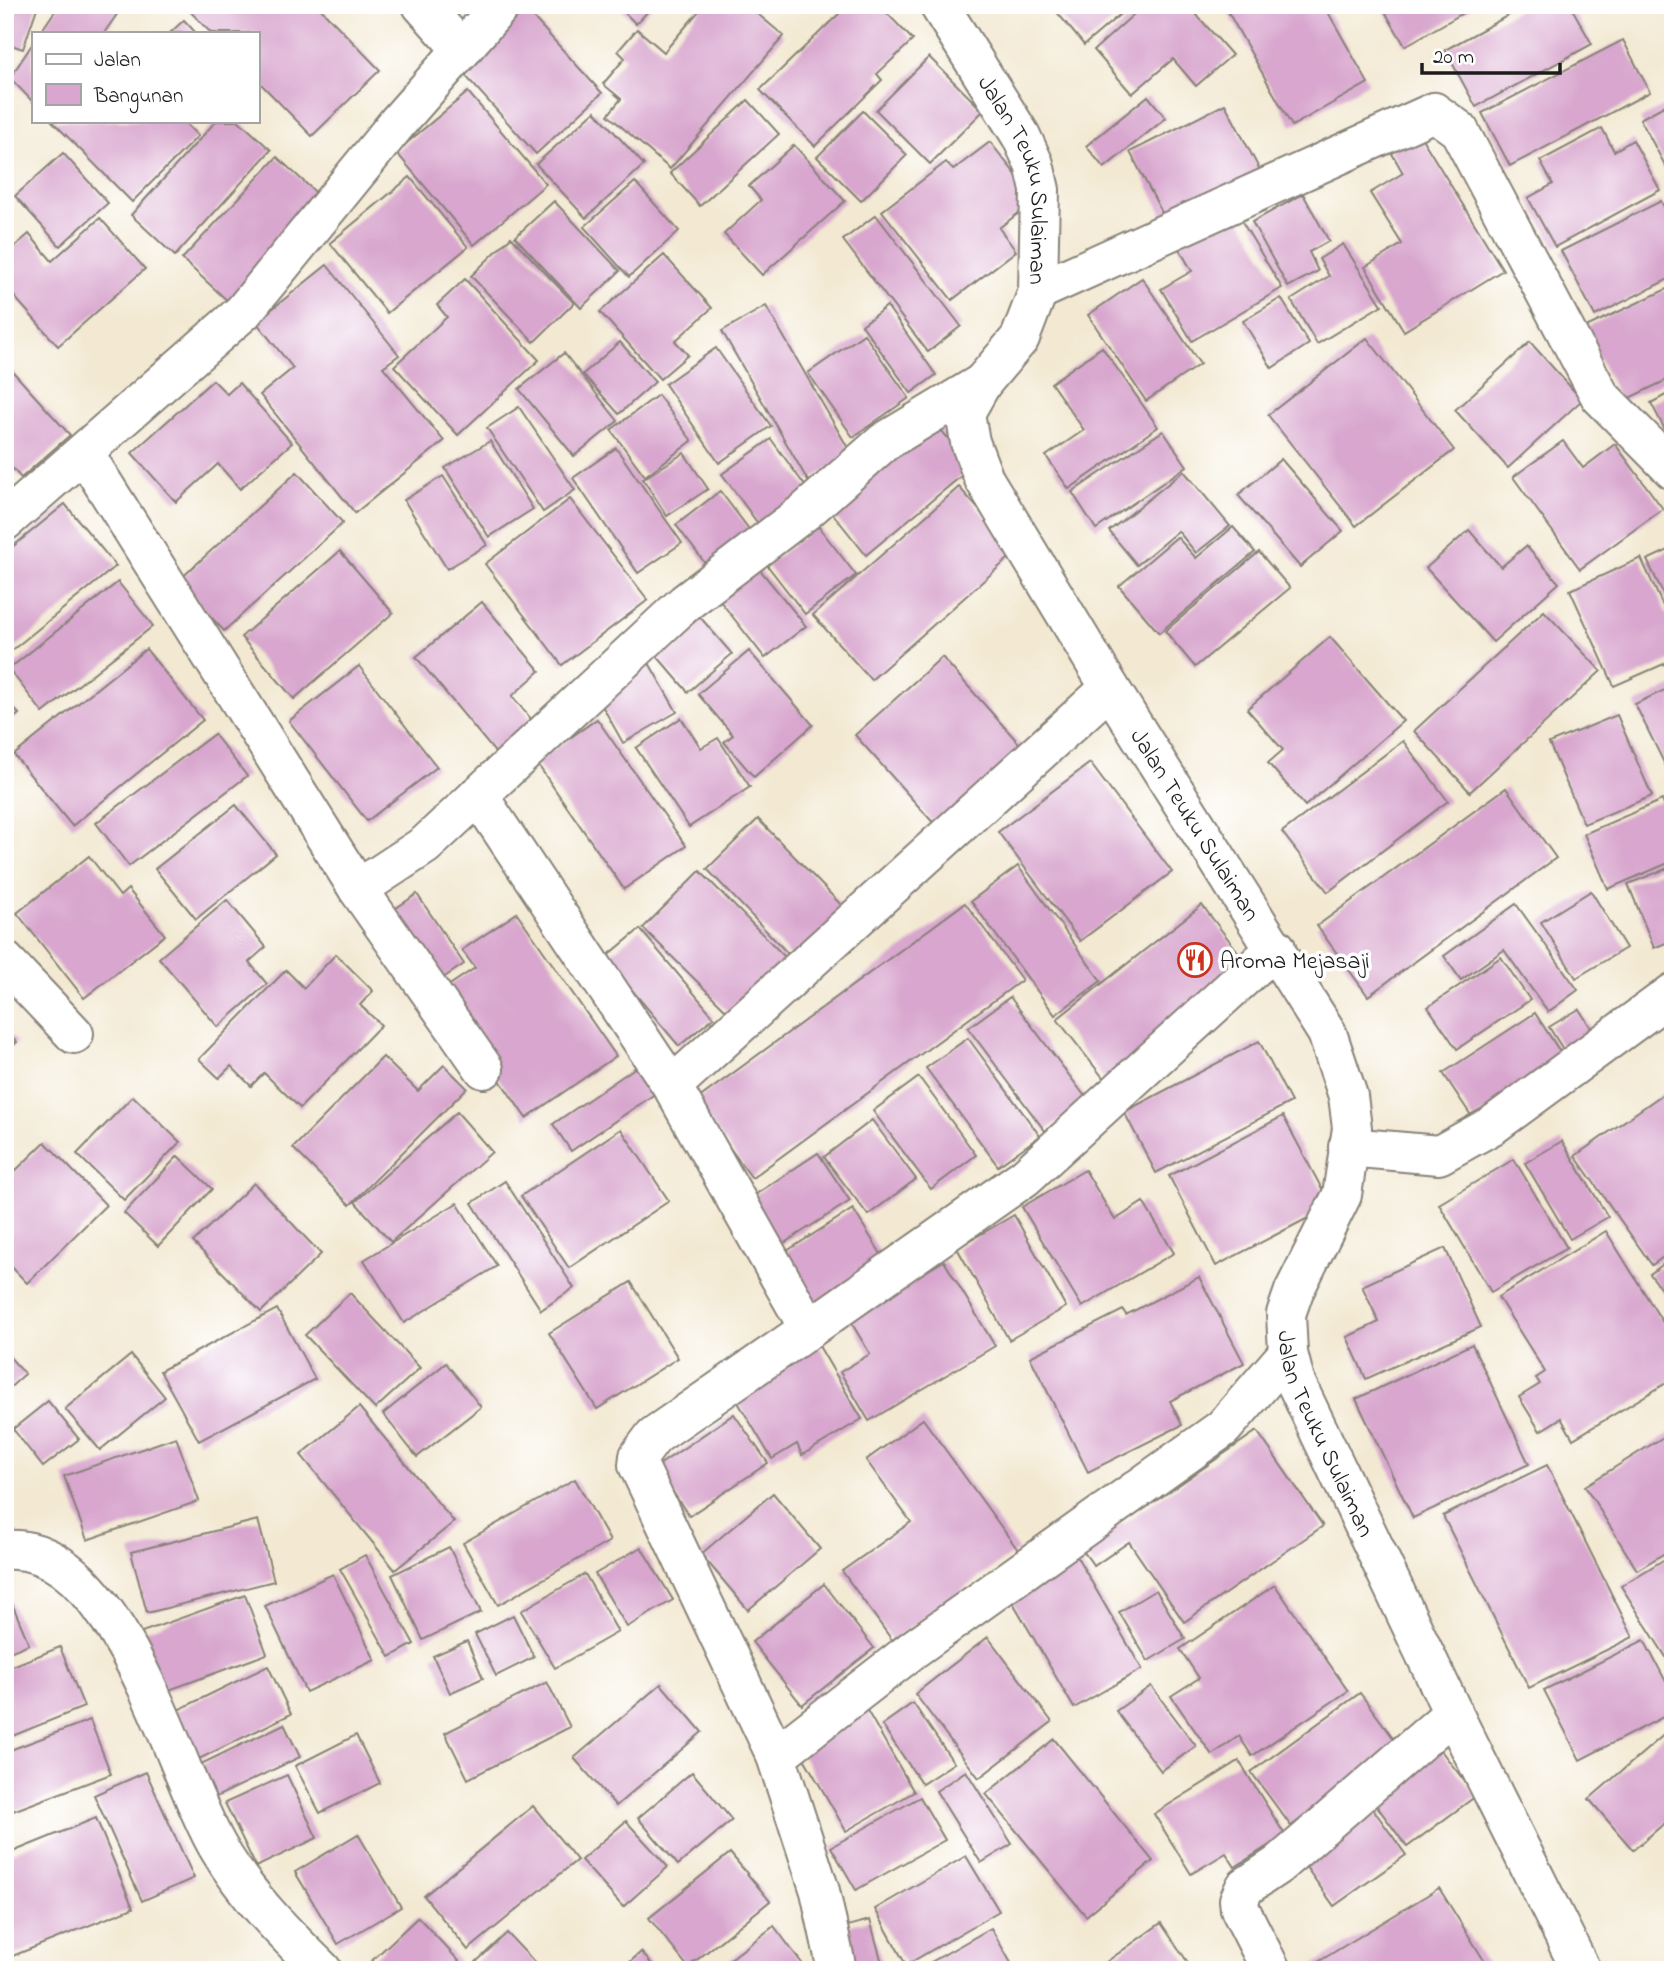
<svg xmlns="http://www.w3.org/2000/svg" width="1678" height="1975" font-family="'Indie Flower',sans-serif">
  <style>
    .building { fill: #d8a6ce }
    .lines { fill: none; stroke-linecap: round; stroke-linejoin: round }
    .minor-casing { stroke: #888278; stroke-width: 42 }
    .tertiary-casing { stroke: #888278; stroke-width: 42 }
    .minor { stroke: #fff; stroke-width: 38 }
    .tertiary { stroke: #fff; stroke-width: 38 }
    .labels { text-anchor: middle; stroke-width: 7; stroke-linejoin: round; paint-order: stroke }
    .street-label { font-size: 24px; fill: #1c1c1c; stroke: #fff }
    .poi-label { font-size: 24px; fill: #1c1c1c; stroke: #fff; text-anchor: start }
  </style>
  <rect width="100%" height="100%" fill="#fff"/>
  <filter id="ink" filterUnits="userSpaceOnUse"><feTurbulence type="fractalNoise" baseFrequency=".0143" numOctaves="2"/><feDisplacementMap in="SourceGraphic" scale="14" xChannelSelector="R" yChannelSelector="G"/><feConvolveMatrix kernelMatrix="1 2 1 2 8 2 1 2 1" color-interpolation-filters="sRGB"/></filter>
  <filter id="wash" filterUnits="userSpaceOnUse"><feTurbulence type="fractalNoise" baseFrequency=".00686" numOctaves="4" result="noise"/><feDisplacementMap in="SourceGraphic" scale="28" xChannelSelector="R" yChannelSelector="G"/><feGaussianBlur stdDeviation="1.57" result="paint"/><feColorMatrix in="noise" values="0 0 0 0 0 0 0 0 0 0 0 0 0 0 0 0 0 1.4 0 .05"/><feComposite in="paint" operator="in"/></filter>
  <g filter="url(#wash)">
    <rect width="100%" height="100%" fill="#f3e9d3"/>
    <g id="blocks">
      <!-- building -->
      <g class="building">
        <path d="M5,5H38L23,49L5,43Z"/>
        <path d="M59,5H112L120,10L104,33H40Z"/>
        <path d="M184,5H317L380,70L312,136L257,80V33H211Z"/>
        <path d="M519,5H522L602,93L536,154L455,64Z"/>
        <path d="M617,5H654L636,24Z"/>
        <path d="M704,5H747L784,36L670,169L608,115L621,99L603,84L625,58L618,51L637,29L664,52Z"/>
        <path d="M848,5H879L913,40L877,74L882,80L815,146L760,90Z"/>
        <path d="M1051,5H1131L1084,45Z"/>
        <path d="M1144,5H1188L1232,55L1196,86L1173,59L1132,94L1094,50Z"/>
        <path d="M1241,5H1324L1368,83L1292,126L1228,12Z"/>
        <path d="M1381,5H1477L1405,46Z"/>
        <path d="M1527,5H1570L1592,44L1476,107L1445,50Z"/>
        <path d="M184,20L196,33H170Z"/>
        <path d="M1623,40L1650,92L1510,166L1482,113Z"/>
        <path d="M33,43V102L10,78Z"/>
        <path d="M929,57L983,111L930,164L876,110Z"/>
        <path d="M468,92L546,184L474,245L396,152Z"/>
        <path d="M1148,96L1166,118L1104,168L1086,146Z"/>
        <path d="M748,100L779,134L700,206L670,173Z"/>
        <path d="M1673,101V180L1640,119Z"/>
        <path d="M1225,104L1263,176L1169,226L1130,152Z"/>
        <path d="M595,111L644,165L586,218L536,164Z"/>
        <path d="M863,111L907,155L861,201L817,157Z"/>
        <path d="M52,121H183L198,136L132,202Z"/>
        <path d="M216,121H239L271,150L175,256L131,215Z"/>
        <path d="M1602,128L1614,151L1633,140L1660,190L1555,247L1528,198L1553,184L1540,161Z"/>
        <path d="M1418,132L1503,270L1404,331L1365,267L1402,244L1370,193L1403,173L1390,150Z"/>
        <path d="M990,142L1036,200L999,228L1016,251L952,300L882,211L946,162L953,170Z"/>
        <path d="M794,145L845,201L762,275L724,234L761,200L749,186Z"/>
        <path d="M63,153L108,203L60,246L15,196Z"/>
        <path d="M277,157L324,200L230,303L182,259Z"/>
        <path d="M410,177L468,247L387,313L330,243Z"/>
        <path d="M635,182L679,231L629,277L584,227Z"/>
        <path d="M1303,194L1329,241L1309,252L1318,271L1288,287L1252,222Z"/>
        <path d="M554,201L620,271L581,308L515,237Z"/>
        <path d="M1661,201L1673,224V277L1595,316L1561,251Z"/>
        <path d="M1235,210L1282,288L1192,341L1161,289L1192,271L1177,245Z"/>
        <path d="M876,215L961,326L928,352L843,240Z"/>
        <path d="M100,218L145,269L58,346L5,286V255L29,234L52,261Z"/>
        <path d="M511,237L574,303L534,342L471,276Z"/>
        <path d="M1343,244L1382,305L1317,344L1291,300L1329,276L1319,259Z"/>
        <path d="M664,255L712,308L675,341L688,355L660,379L600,312Z"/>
        <path d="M327,265L399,355L383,367L444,441L355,513L260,395L293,368L256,322Z"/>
        <path d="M1142,278L1200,364L1146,401L1088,315Z"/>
        <path d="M465,279L539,360L458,435L394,366L447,317L437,305Z"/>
        <path d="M1673,286V377L1621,402L1584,328Z"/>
        <path d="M1281,298L1309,344L1272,368L1243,321Z"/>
        <path d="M766,306L852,455L808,481L722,331Z"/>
        <path d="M887,306L936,375L911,393L862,325Z"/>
        <path d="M864,334L909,398L853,437L808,373Z"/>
        <path d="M1367,338L1454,450L1356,526L1268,415Z"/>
        <path d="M620,342L655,382L619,414L583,374Z"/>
        <path d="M1530,342L1582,400L1508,468L1455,410Z"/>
        <path d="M1102,347L1158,427L1069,489L1046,456L1084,430L1051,383Z"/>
        <path d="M716,348L771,426L719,463L665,384Z"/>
        <path d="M564,353L618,421L574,456L519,389Z"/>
        <path d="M5,363L70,435L21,478L5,460Z"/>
        <path d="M213,380L227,394L239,383L292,443L240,489L218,464L176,502L132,453Z"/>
        <path d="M1673,391V445L1651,403Z"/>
        <path d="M658,395L692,441L645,476L611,430Z"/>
        <path d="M519,407L575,490L543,512L487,428Z"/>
        <path d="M931,418L972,467L866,555L826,505Z"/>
        <path d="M1163,431L1187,466L1096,529L1072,492Z"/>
        <path d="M771,439L808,490L759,525L722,474Z"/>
        <path d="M490,441L533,509L489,537L445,468Z"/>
        <path d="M1563,441L1583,468L1615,444L1663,509L1580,569L1513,477Z"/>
        <path d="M616,448L682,543L638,573L573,478Z"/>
        <path d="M684,453L708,489L667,516L643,479Z"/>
        <path d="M1281,459L1343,531L1300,567L1238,495Z"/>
        <path d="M1184,471L1230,526L1196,553L1178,531L1137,565L1109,531Z"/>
        <path d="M297,472L343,523L224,631L178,581Z"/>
        <path d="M443,476L487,545L447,569L404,500Z"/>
        <path d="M959,487L1016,552L871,680L813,615Z"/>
        <path d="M720,491L752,533L708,567L676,525Z"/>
        <path d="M570,499L648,600L562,665L485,564Z"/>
        <path d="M65,504L116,566L5,656V553Z"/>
        <path d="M818,526L856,575L805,614L767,565Z"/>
        <path d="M1233,527L1255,552L1159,633L1119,586L1177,537L1196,558Z"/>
        <path d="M1469,530L1501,567L1526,546L1559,583L1493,642L1426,568Z"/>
        <path d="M1673,548V614L1647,560Z"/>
        <path d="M340,551L393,613L294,699L241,637Z"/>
        <path d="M1259,552L1290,588L1195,667L1165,631Z"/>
        <path d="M1641,558L1673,628V660L1614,686L1570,590Z"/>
        <path d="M756,565L806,626L765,658L717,597Z"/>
        <path d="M118,582L153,626L43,713L9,669Z"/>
        <path d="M482,602L540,671L512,696L536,725L498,756L416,657Z"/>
        <path d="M1544,611L1601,671L1470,792L1414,731Z"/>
        <path d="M700,617L732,654L688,692L656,655Z"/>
        <path d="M1330,637L1403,721L1305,806L1268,763L1283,750L1247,709Z"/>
        <path d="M146,649L203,720L72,826L14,755Z"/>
        <path d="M749,651L813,725L754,777L724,742L733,735L698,694Z"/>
        <path d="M942,657L1024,749L937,827L855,735Z"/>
        <path d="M649,663L677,712L623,743L595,693Z"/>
        <path d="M359,666L437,767L367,821L289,721Z"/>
        <path d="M1673,686V781L1635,704Z"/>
        <path d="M5,699L19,714L5,726Z"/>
        <path d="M1617,715L1652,796L1584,824L1549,743Z"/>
        <path d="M681,718L701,748L718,738L750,787L689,827L636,748Z"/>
        <path d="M597,719L686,846L624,889L536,762Z"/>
        <path d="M214,734L247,776L129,866L96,823Z"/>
        <path d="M1403,741L1448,801L1328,892L1282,832Z"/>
        <path d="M1090,763L1172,872L1080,941L998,832Z"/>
        <path d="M1506,788L1556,858L1368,996L1317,926Z"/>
        <path d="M1662,800L1673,825V861L1608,889L1584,834Z"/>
        <path d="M236,805L276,854L196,919L155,869Z"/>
        <path d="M758,819L848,912L796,962L707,869Z"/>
        <path d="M89,856L120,896L128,889L165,935L84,998L17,913Z"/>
        <path d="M1018,866L1101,981L1055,1015L971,901Z"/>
        <path d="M1673,866V940L1654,948L1628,884Z"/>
        <path d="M700,871L789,961L733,1017L643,928Z"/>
        <path d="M1591,891L1626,948L1576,978L1541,922Z"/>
        <path d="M417,894L464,964L431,986L383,917Z"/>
        <path d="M227,900L266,947L249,962L267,984L218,1027L159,958Z"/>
        <path d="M965,903L1022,980L752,1178L695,1101Z"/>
        <path d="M1516,904L1578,990L1548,1012L1504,950L1461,980L1444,956Z"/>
        <path d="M1202,905L1249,966L1105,1080L1057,1019Z"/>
        <path d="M517,913L616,1056L526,1118L439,992L475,968L462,950Z"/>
        <path d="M640,929L714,1017L679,1046L605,958Z"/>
        <path d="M336,954L373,991L360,1005L381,1025L300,1108L264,1073L251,1086L231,1066L219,1078L199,1059L286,970L304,988Z"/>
        <path d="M1501,957L1530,1000L1457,1049L1428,1007Z"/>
        <path d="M1010,997L1087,1099L1045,1131L968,1028Z"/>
        <path d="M1579,1009L1601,1044L1571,1062L1549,1027Z"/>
        <path d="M1535,1013L1566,1061L1474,1120L1443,1073Z"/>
        <path d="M5,1030L17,1042L5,1053Z"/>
        <path d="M968,1038L1040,1136L998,1166L926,1068Z"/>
        <path d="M1259,1041L1291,1102L1156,1173L1124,1112Z"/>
        <path d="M383,1057L418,1091L444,1065L467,1088L350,1205L293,1148Z"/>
        <path d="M642,1063L662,1089L571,1151L553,1124Z"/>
        <path d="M919,1077L976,1155L931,1189L873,1111Z"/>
        <path d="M1673,1087V1250L1652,1265L1575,1156Z"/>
        <path d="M133,1096L180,1142L124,1200L77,1154Z"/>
        <path d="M457,1112L492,1152L391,1242L355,1202Z"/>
        <path d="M1283,1116L1331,1206L1216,1266L1169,1176Z"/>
        <path d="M872,1120L916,1179L868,1215L824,1157Z"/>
        <path d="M621,1129L669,1201L569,1268L521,1196Z"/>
        <path d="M1562,1141L1608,1217L1570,1239L1525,1163Z"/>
        <path d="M45,1142L106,1205L27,1283L5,1260V1181Z"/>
        <path d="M818,1153L850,1201L778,1247L747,1200Z"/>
        <path d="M178,1156L212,1189L158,1246L124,1213Z"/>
        <path d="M1514,1159L1567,1248L1491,1292L1439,1204Z"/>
        <path d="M1085,1170L1115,1220L1143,1202L1174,1253L1082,1307L1022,1207Z"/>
        <path d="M505,1181L574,1288L541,1310L472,1203Z"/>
        <path d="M254,1183L321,1254L261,1312L193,1242Z"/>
        <path d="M457,1203L497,1266L404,1323L364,1260Z"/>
        <path d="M853,1209L889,1267L816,1313L779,1256Z"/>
        <path d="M1014,1215L1066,1307L1009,1340L957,1248Z"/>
        <path d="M1606,1231L1673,1339V1379L1573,1439L1561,1418L1540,1431L1519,1397L1540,1384L1536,1378L1545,1372L1498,1297Z"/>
        <path d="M1445,1248L1481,1327L1366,1379L1347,1337L1379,1322L1362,1286Z"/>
        <path d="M1673,1257V1304L1650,1274Z"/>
        <path d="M944,1261L995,1346L869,1421L840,1372L870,1354L848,1317Z"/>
        <path d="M1199,1277L1244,1363L1170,1401L1182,1425L1088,1472L1030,1357L1123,1310L1126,1315Z"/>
        <path d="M631,1282L678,1358L597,1409L549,1333Z"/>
        <path d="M350,1293L420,1368L375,1409L305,1335Z"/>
        <path d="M277,1309L315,1379L199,1441L160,1371Z"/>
        <path d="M813,1336L862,1419L802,1455L797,1444L772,1459L736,1399Z"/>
        <path d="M1472,1344L1529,1464L1413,1518L1356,1399Z"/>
        <path d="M5,1352L25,1374L5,1392Z"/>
        <path d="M131,1355L165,1397L100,1450L65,1409Z"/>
        <path d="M446,1363L481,1407L417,1457L383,1414Z"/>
        <path d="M48,1401L79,1439L43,1467L13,1429Z"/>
        <path d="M359,1407L454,1522L395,1570L301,1455Z"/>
        <path d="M734,1414L768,1463L689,1516L656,1467Z"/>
        <path d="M923,1419L1018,1550L892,1640L842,1571L911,1522L866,1460Z"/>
        <path d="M1257,1431L1323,1526L1184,1622L1129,1542L1094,1566L1076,1541L1125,1522Z"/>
        <path d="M1673,1431V1548L1637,1570L1585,1486Z"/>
        <path d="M176,1437L199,1501L87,1540L64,1476Z"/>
        <path d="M1547,1465L1633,1637L1529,1688L1443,1516Z"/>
        <path d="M5,1471L14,1495L5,1498Z"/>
        <path d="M575,1479L610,1541L498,1605L463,1543Z"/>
        <path d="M773,1493L820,1549L748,1610L701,1554Z"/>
        <path d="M258,1520L274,1581L147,1613L131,1552Z"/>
        <path d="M449,1547L481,1612L423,1640L392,1575Z"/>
        <path d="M641,1547L673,1600L627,1627L595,1574Z"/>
        <path d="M1673,1554V1668L1621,1586Z"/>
        <path d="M365,1555L414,1644L390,1657L340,1569Z"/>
        <path d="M1076,1555L1142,1669L1074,1708L1008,1594Z"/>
        <path d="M333,1574L375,1660L306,1692L265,1606Z"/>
        <path d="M585,1574L618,1632L555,1668L521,1611Z"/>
        <path d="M824,1584L874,1648L802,1705L752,1642Z"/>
        <path d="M1275,1585L1348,1691L1252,1756L1239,1736L1212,1755L1171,1696L1199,1678L1180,1649Z"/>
        <path d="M5,1587L29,1644L5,1654Z"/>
        <path d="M1156,1590L1185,1639L1148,1661L1119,1612Z"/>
        <path d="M245,1595L267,1654L161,1693L139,1633Z"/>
        <path d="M513,1615L534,1657L496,1676L475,1634Z"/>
        <path d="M988,1637L1052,1722L979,1778L915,1694Z"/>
        <path d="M1644,1640L1673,1695V1712L1580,1760L1544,1690Z"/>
        <path d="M467,1641L483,1678L450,1693L433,1656Z"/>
        <path d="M60,1647L84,1707L5,1739V1669Z"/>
        <path d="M268,1666L291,1714L197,1760L174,1712Z"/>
        <path d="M547,1682L570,1727L468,1779L445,1733Z"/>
        <path d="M661,1684L702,1732L616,1806L574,1758Z"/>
        <path d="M1151,1686L1196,1746L1161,1771L1116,1711Z"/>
        <path d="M1360,1693L1400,1747L1291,1826L1251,1772Z"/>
        <path d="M913,1703L954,1763L922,1784L882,1725Z"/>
        <path d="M865,1707L914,1792L846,1831L797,1746Z"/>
        <path d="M90,1720L111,1774L5,1814V1752Z"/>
        <path d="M284,1724L300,1757L216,1797L201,1764Z"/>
        <path d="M1673,1727V1816L1633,1850L1589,1799Z"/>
        <path d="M356,1735L380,1783L320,1813L295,1766Z"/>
        <path d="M1054,1739L1153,1861L1086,1916L986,1794Z"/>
        <path d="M1439,1748L1476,1796L1407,1847L1371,1798Z"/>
        <path d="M1239,1761L1285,1835L1235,1867L1226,1853L1191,1874L1154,1814Z"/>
        <path d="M966,1771L1012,1844L981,1863L936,1791Z"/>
        <path d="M146,1772L194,1878L142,1901L94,1795Z"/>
        <path d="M692,1772L732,1820L678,1865L638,1818Z"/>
        <path d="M287,1775L317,1838L256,1867L225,1803Z"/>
        <path d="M920,1797L945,1840L856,1890L831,1847Z"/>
        <path d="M1368,1802L1406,1855L1334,1906L1296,1853Z"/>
        <path d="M533,1806L577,1860L468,1950L424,1896Z"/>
        <path d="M96,1818L133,1908L5,1959V1855Z"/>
        <path d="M626,1821L668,1867L623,1907L581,1860Z"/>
        <path d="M358,1834L401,1907L338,1944L295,1872Z"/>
        <path d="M730,1853L770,1901L688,1967L649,1918Z"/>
        <path d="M966,1856L999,1911L906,1965L875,1909Z"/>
        <path d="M1439,1888L1490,1970H1316L1313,1965Z"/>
        <path d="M418,1917L459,1961L449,1970H362Z"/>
        <path d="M870,1920L884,1970H855L844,1927Z"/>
        <path d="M1161,1923L1193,1970H1095Z"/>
        <path d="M774,1926L807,1970H716Z"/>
        <path d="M991,1928L1015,1970H928L926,1965Z"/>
        <path d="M507,1933L542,1970H483L476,1962Z"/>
        <path d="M641,1952L657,1970H621Z"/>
      </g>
    </g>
  </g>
  <g filter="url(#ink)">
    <use href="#blocks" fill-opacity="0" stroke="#888278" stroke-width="2"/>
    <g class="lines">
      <!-- minor casing -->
      <g class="minor-casing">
        <g id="minor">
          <path d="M422,5L462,50"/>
          <path d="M1038,291L1434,112L1459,130L1600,396L1673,470"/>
          <path d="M84,453L358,889L425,845L685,603L807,510L884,442L982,383"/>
          <path d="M5,521L243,312L398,122L501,5"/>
          <path d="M478,795L672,1086L809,1329L654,1436L639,1456L638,1465L776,1756L820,1891L837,1970"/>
          <path d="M358,889L484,1069"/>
          <path d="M5,961L74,1034"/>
          <path d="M672,1086L1110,688"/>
          <path d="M1348,1147L1439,1155L1493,1125L1673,993"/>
          <path d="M809,1329L1025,1177L1276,948"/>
          <path d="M5,1550C118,1540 173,1772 219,1849C246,1895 284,1933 322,1970"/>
          <path d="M776,1756L915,1648L1223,1428L1288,1353"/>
          <path d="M1271,1970L1240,1909L1239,1900L1245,1887L1278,1865L1453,1713"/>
        </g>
      </g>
      <!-- tertiary casing -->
      <g class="tertiary-casing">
        <g id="tertiary">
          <path id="s1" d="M939,5L1021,136L1034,164L1040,190L1038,291L1020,338L982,383L965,413L970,442L984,479L1110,688L1327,1033L1348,1096L1352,1128L1342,1195L1294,1291L1286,1314L1288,1353L1295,1381L1453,1713L1581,1970"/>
        </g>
      </g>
      <!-- minor -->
      <use href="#minor" class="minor"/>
      <!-- tertiary -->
      <use href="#tertiary" class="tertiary"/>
    </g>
  </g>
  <!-- icons -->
  <defs>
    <g id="restaurant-ring" transform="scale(1.75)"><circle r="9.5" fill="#fff" stroke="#c8321e" stroke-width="1.5"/><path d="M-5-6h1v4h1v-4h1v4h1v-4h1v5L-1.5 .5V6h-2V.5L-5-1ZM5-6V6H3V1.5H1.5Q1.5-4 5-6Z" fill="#c8321e"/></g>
  </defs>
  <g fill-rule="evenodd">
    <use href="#restaurant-ring" x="1195" y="960"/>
  </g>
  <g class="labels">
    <!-- street labels -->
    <g class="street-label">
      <text dy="8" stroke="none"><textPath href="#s1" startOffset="196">Jalan Teuku Sulaiman</textPath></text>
      <text dy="8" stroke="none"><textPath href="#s1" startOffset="931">Jalan Teuku Sulaiman</textPath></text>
      <text dy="8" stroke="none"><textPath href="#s1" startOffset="1603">Jalan Teuku Sulaiman</textPath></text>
    </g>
    <!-- poi labels -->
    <g class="poi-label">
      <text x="1220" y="968">Aroma Mejasaji</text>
    </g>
  </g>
  <!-- margin -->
  <rect width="1678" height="1975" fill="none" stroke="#fff" stroke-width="28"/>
  <!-- legend -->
  <rect x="32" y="32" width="228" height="91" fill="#ffffff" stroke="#a4a4a4" stroke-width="2"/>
  <rect x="46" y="54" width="35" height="10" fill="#ffffff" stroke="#a4a4a4" stroke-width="2"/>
  <text x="94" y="66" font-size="21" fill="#1c1c1c">Jalan</text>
  <rect x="46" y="84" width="35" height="21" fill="#d8a6ce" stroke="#a4a4a4" stroke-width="2"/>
  <text x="94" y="102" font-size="21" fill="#1c1c1c">Bangunan</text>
  <!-- scale -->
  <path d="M1422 63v10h138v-10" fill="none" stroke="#1c1c1c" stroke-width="3.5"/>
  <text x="1433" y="63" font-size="21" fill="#1c1c1c" stroke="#ffffff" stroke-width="5" paint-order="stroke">20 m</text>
</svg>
